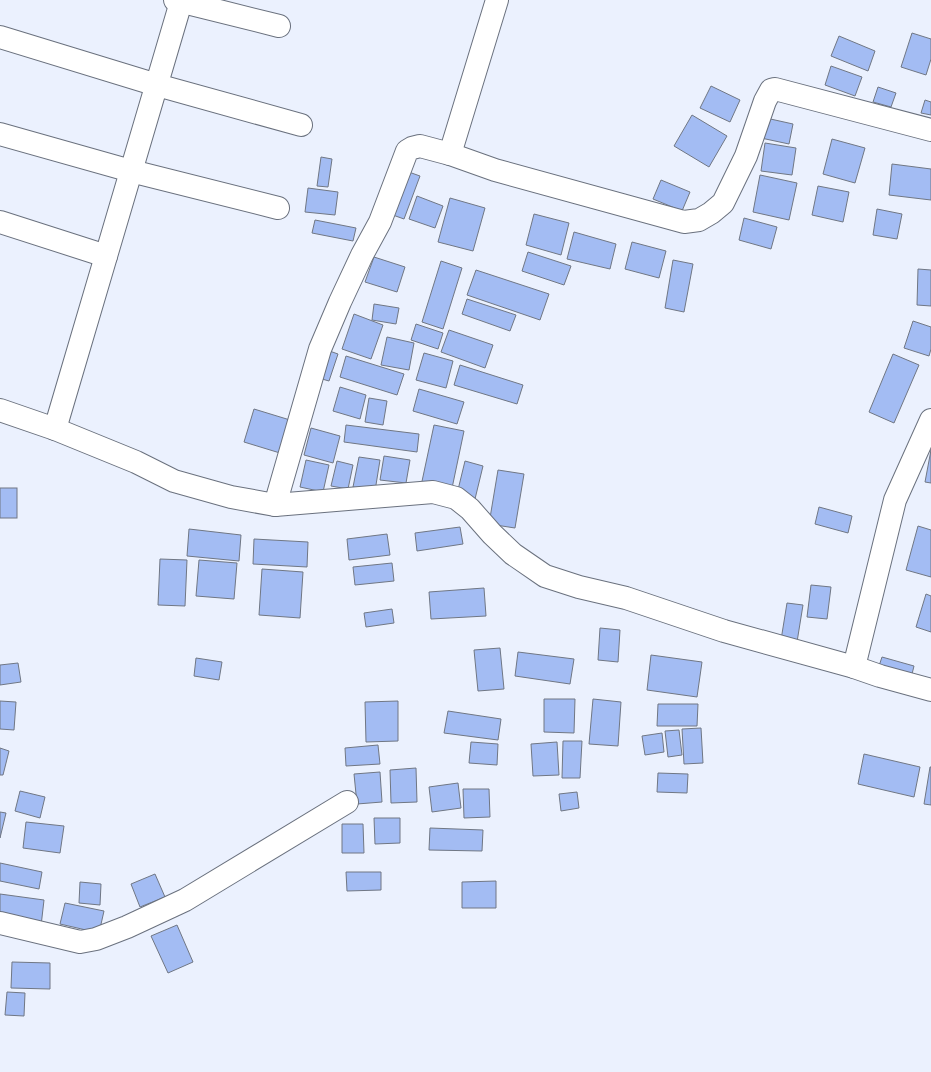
<svg xmlns="http://www.w3.org/2000/svg" width="931" height="1072" font-family="'DejaVu Sans',sans-serif">
  <style>
    .building { fill: #a3bcf3; stroke: #707784 }
    .lines { fill: none; stroke-linecap: round; stroke-linejoin: round }
    .street-casing { stroke: #6a717e; stroke-width: 24 }
    .street { stroke: #fff; stroke-width: 22 }
  </style>
  <rect width="100%" height="100%" fill="#ebf1fe"/>
  <!-- building -->
  <g class="building">
    <path d="M912,33L931,39V59L926,75L901,67Z"/>
    <path d="M839,36L875,51L868,71L831,56Z"/>
    <path d="M831,66L862,77L855,96L825,85Z"/>
    <path d="M711,86L740,100L730,122L700,108Z"/>
    <path d="M878,87L896,93L891,107L873,102Z"/>
    <path d="M925,100L931,102V115L921,113Z"/>
    <path d="M692,115L727,136L709,167L674,146Z"/>
    <path d="M766,118L793,124L789,144L761,138Z"/>
    <path d="M832,139L865,148L855,183L823,174Z"/>
    <path d="M765,143L796,148L792,175L761,171Z"/>
    <path d="M321,157L332,159L328,187L317,186Z"/>
    <path d="M892,164L931,169V200L889,195Z"/>
    <path d="M406,171L420,176L404,219L390,214Z"/>
    <path d="M760,175L797,183L789,220L753,212Z"/>
    <path d="M661,180L690,192L682,211L653,199Z"/>
    <path d="M818,186L849,192L843,222L812,215Z"/>
    <path d="M308,188L338,192L335,215L305,212Z"/>
    <path d="M417,196L443,206L435,228L409,219Z"/>
    <path d="M450,198L485,208L473,251L438,242Z"/>
    <path d="M877,209L902,214L897,239L873,235Z"/>
    <path d="M534,214L569,223L561,255L526,245Z"/>
    <path d="M744,218L777,227L771,249L739,240Z"/>
    <path d="M315,220L356,228L353,241L312,233Z"/>
    <path d="M574,232L616,244L610,269L567,259Z"/>
    <path d="M632,242L666,251L659,278L625,269Z"/>
    <path d="M528,252L571,266L564,285L522,271Z"/>
    <path d="M374,257L405,267L397,292L365,282Z"/>
    <path d="M673,260L693,264L684,312L665,308Z"/>
    <path d="M441,261L462,268L443,329L422,322Z"/>
    <path d="M918,269L931,270V306L917,305Z"/>
    <path d="M476,270L549,294L540,320L467,295Z"/>
    <path d="M467,299L516,315L510,331L462,314Z"/>
    <path d="M374,304L399,308L396,324L372,320Z"/>
    <path d="M354,314L383,325L371,359L342,349Z"/>
    <path d="M913,321L931,327V349L929,356L904,348Z"/>
    <path d="M416,324L443,333L438,349L411,340Z"/>
    <path d="M449,330L493,345L485,368L441,352Z"/>
    <path d="M387,337L414,343L409,370L381,365Z"/>
    <path d="M324,349L338,354L329,381L315,377Z"/>
    <path d="M424,353L453,361L446,388L416,380Z"/>
    <path d="M893,354L919,365L894,423L869,412Z"/>
    <path d="M346,356L404,374L397,395L340,377Z"/>
    <path d="M460,365L523,385L517,404L454,385Z"/>
    <path d="M340,387L366,395L360,419L333,411Z"/>
    <path d="M419,389L464,402L457,424L413,411Z"/>
    <path d="M369,398L387,401L383,425L365,422Z"/>
    <path d="M254,409L290,420L280,453L244,442Z"/>
    <path d="M346,425L419,434L417,452L344,442Z"/>
    <path d="M434,425L464,431L451,493L421,486Z"/>
    <path d="M311,428L340,436L333,463L304,455Z"/>
    <path d="M931,450V483L925,482Z"/>
    <path d="M384,456L410,460L406,483L380,480Z"/>
    <path d="M359,457L380,460L375,491L353,487Z"/>
    <path d="M306,460L329,465L323,492L300,487Z"/>
    <path d="M337,461L353,465L348,489L331,486Z"/>
    <path d="M465,461L483,466L475,499L457,494Z"/>
    <path d="M498,470L524,474L515,528L489,524Z"/>
    <rect x="0" y="488" width="17" height="30"/>
    <path d="M819,507L852,516L848,533L815,524Z"/>
    <path d="M918,526L931,530V577L906,570Z"/>
    <path d="M460,527L463,544L417,551L415,533Z"/>
    <path d="M189,529L241,535L239,561L187,556Z"/>
    <path d="M387,534L390,555L349,560L347,539Z"/>
    <path d="M254,539L308,542L307,567L253,564Z"/>
    <path d="M160,559L187,560L185,606L158,605Z"/>
    <path d="M199,560L237,563L234,599L196,596Z"/>
    <path d="M392,563L394,581L355,585L353,567Z"/>
    <path d="M262,569L303,572L300,618L259,615Z"/>
    <path d="M811,585L831,587L827,619L807,617Z"/>
    <path d="M484,588L486,616L431,619L429,592Z"/>
    <path d="M926,594L931,596V632L916,627Z"/>
    <path d="M787,603L803,605L797,642L781,640Z"/>
    <path d="M392,609L394,623L366,627L364,613Z"/>
    <path d="M600,628L620,630L618,662L598,660Z"/>
    <path d="M500,648L504,689L478,691L474,650Z"/>
    <path d="M518,652L574,659L570,684L515,676Z"/>
    <path d="M651,655L702,662L697,697L647,690Z"/>
    <path d="M882,657L914,666L911,678L878,669Z"/>
    <path d="M196,658L222,662L219,680L194,676Z"/>
    <path d="M18,663L21,682L0,685V665Z"/>
    <path d="M544,699H575L574,733L544,732Z"/>
    <path d="M593,699L621,702L618,746L589,744Z"/>
    <path d="M0,701L16,702L14,730L0,729Z"/>
    <path d="M398,701V741L366,742L365,702Z"/>
    <path d="M658,704H698L697,726H657Z"/>
    <path d="M448,711L501,719L498,740L444,733Z"/>
    <path d="M701,728L703,763L684,764L682,729Z"/>
    <path d="M679,730L682,755L668,757L665,731Z"/>
    <path d="M662,733L664,752L645,755L642,736Z"/>
    <path d="M563,741H582L580,778H562Z"/>
    <path d="M471,742L498,744L497,765L469,763Z"/>
    <path d="M557,742L559,775L533,776L531,744Z"/>
    <path d="M378,745L380,764L346,766L345,748Z"/>
    <path d="M0,748L9,751L3,775H0Z"/>
    <path d="M864,754L920,767L914,797L858,784Z"/>
    <path d="M930,767H931V805L924,804Z"/>
    <path d="M416,768L417,802L391,803L390,770Z"/>
    <path d="M380,772L382,802L357,804L354,774Z"/>
    <path d="M658,773L688,774L687,793L657,792Z"/>
    <path d="M458,783L461,808L432,812L429,787Z"/>
    <path d="M463,789H489L490,817L464,818Z"/>
    <path d="M20,791L45,797L40,818L15,811Z"/>
    <path d="M577,792L579,808L561,811L559,794Z"/>
    <path d="M0,812L6,813L0,838Z"/>
    <path d="M374,818H400V843L375,844Z"/>
    <path d="M26,822L64,826L60,853L23,848Z"/>
    <path d="M342,824H363L364,853H342Z"/>
    <path d="M430,828L483,830L482,851L429,850Z"/>
    <path d="M0,863L42,872L39,889L0,881Z"/>
    <path d="M346,872H381V890L347,891Z"/>
    <path d="M155,874L165,897L140,907L131,884Z"/>
    <path d="M496,881V908H462V882Z"/>
    <path d="M80,882L101,884L100,905L79,903Z"/>
    <path d="M0,894L44,900L41,926L0,921Z"/>
    <path d="M65,903L104,911L99,933L60,924Z"/>
    <path d="M177,925L193,962L168,973L151,936Z"/>
    <path d="M12,962L50,963V989L11,988Z"/>
    <path d="M7,992L25,993L24,1016L5,1015Z"/>
  </g>
  <g class="lines">
    <!-- street casing -->
    <g class="street-casing">
      <g id="street">
        <path d="M175,0L279,26"/>
        <path d="M0,37L157,85L301,125"/>
        <path d="M0,134L131,171L278,208"/>
        <path d="M450,154L497,0"/>
        <path d="M0,222L106,256"/>
        <path d="M0,410L55,429L136,462L174,481L231,497L275,505L433,492L456,498L470,509L492,534L513,554L545,576L579,587L626,598L724,631L854,667L895,500L931,420"/>
        <path d="M55,429L181,2"/>
        <path d="M275,505L320,349L340,302L362,255L380,222L407,151L412,148L420,146L450,154L495,170L684,222L699,220L711,213L723,203L746,156L765,101L771,90L775,89L931,130"/>
        <path d="M854,667L880,676L931,690"/>
        <path d="M0,923L80,942L96,939L127,927L185,900L347,802"/>
      </g>
    </g>
    <!-- street -->
    <use href="#street" class="street"/>
  </g>
</svg>
